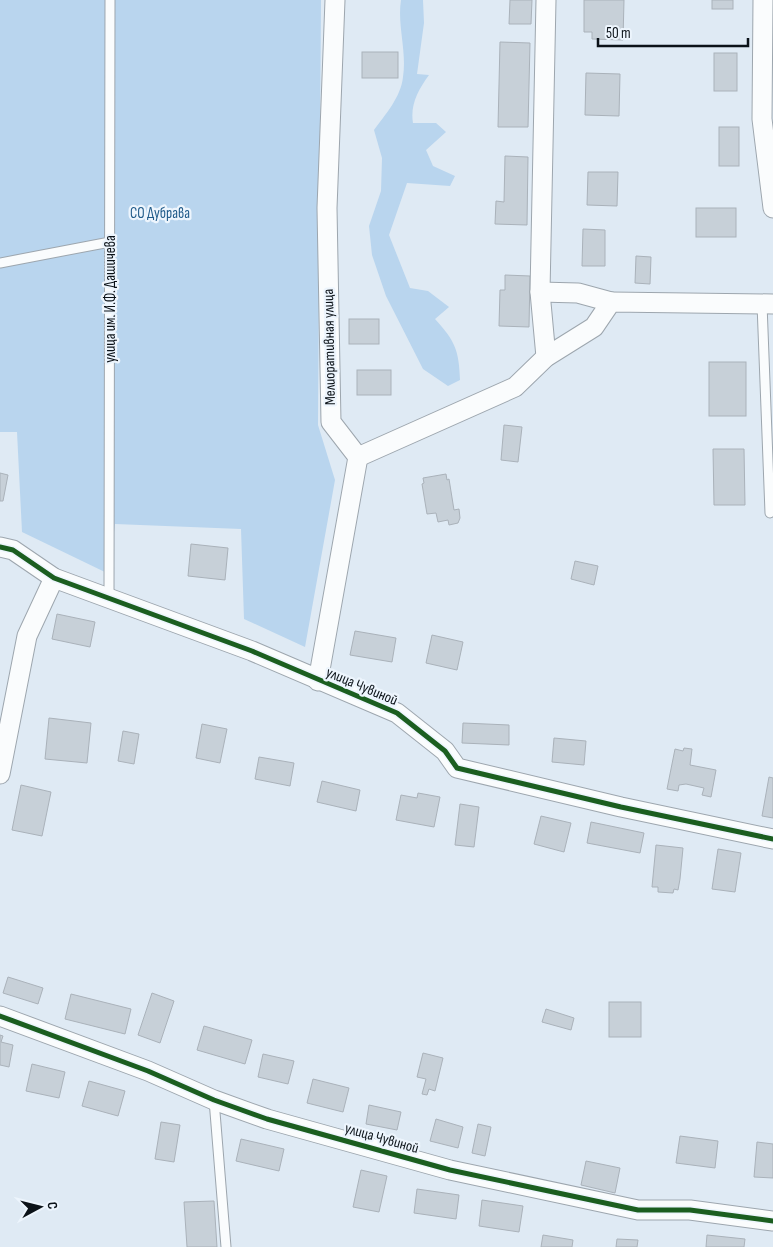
<svg xmlns="http://www.w3.org/2000/svg" width="773" height="1247" font-family="'Sofia Sans Condensed',sans-serif">
  <style>
    .green { fill: #b9d5ee }
    .building { fill: #c7d0d8; stroke: #aab2ba }
    .lines { fill: none; stroke-linecap: round; stroke-linejoin: round }
    .lane-casing { stroke: #9da6ae; stroke-width: 11 }
    .street-casing { stroke: #9da6ae; stroke-width: 21 }
    .lane { stroke: #fafcfd; stroke-width: 9 }
    .street { stroke: #fafcfd; stroke-width: 19 }
    .cycleway-casing { stroke: #edf5fd; stroke-width: 8 }
    .cycleway { stroke: #1b5e20; stroke-width: 5 }
    .labels { text-anchor: middle; stroke-width: 4.5; stroke-linejoin: round; paint-order: stroke }
    .park-label { font-size: 15px; fill: #205b8a; stroke: #edf5fd }
    .street-label { font-size: 15px; fill: #0b1218; stroke: #edf5fd }
  </style>
  <rect width="100%" height="100%" fill="#dfeaf4"/>
  <!-- green -->
  <g class="green">
    <path d="M0,0H321L318,425L335,480L305,647L244,619L241,529L115,524L109,574L22,532L17,432H0Z"/>
    <path d="M401,0H423L424,23L417,74L429,75C418,90 410,105 413,123H436L446,132L426,150L433,166L455,176L450,186L407,183L389,235L410,288L428,291L449,307L435,319C455,341 459,350 460,380L448,386L423,369L386,296L372,255L369,226L381,191L382,158L374,130C385,115 401,97 403,77C407,51 397,25 401,0Z"/>
  </g>
  <!-- building -->
  <g class="building">
    <path d="M510,0H532L531,24H509Z"/>
    <path d="M584,0H624L623,40L592,39V32H584Z"/>
    <rect x="712" y="0" width="21" height="9"/>
    <path d="M500,42L530,43L528,127H498Z"/>
    <rect x="362" y="52" width="36" height="26"/>
    <rect x="714" y="53" width="23" height="38"/>
    <path d="M586,73L620,74L619,116L585,115Z"/>
    <rect x="719" y="127" width="20" height="39"/>
    <path d="M505,156L528,157L527,225L495,224L496,201L504,202Z"/>
    <path d="M588,172H618L617,206L587,205Z"/>
    <rect x="696" y="208" width="40" height="29"/>
    <path d="M583,229L605,230V266H582Z"/>
    <path d="M636,256L651,257L650,284L635,283Z"/>
    <path d="M505,275L530,276L529,327L499,326L500,290H505Z"/>
    <rect x="349" y="319" width="30" height="25"/>
    <rect x="709" y="362" width="37" height="54"/>
    <rect x="357" y="370" width="34" height="25"/>
    <path d="M504,425L522,427L518,462L501,460Z"/>
    <path d="M713,449H744L745,505H714Z"/>
    <path d="M0,473L8,475L3,501H0Z"/>
    <path d="M446,474L447,480L449,479L454,510L459,509L460,518L458,523L449,525L448,520L438,522L436,513L427,514L422,484L424,483L423,478Z"/>
    <path d="M191,544L228,548L225,580L188,576Z"/>
    <path d="M575,561L598,566L594,585L571,579Z"/>
    <path d="M57,614L95,622L90,647L52,639Z"/>
    <path d="M355,631L396,638L392,662L350,655Z"/>
    <path d="M432,635L463,642L457,670L426,663Z"/>
    <path d="M49,718L91,723L87,763L45,759Z"/>
    <path d="M463,723L509,725V745L462,743Z"/>
    <path d="M202,724L227,729L220,763L196,758Z"/>
    <path d="M123,731L139,734L134,764L118,761Z"/>
    <path d="M554,738L586,741L584,765L552,762Z"/>
    <path d="M684,748L692,749L690,765L716,770L711,797L702,795L704,788L686,784L679,785L678,791L667,789L675,749L683,751Z"/>
    <path d="M259,757L294,763L290,786L255,779Z"/>
    <path d="M769,777L773,778V818L762,816Z"/>
    <path d="M322,781L360,790L356,811L317,802Z"/>
    <path d="M21,785L51,792L42,836L12,830Z"/>
    <path d="M418,793L440,797L434,827L396,820L401,795L417,798Z"/>
    <path d="M460,804L479,807L474,847L455,845Z"/>
    <path d="M541,816L571,823L564,852L534,844Z"/>
    <path d="M591,822L644,833L640,853L587,843Z"/>
    <path d="M656,845L683,848L680,879L678,890L674,889L673,893L658,892V887H652Z"/>
    <path d="M718,849L741,853L735,892L712,889Z"/>
    <path d="M8,977L43,988L38,1004L3,993Z"/>
    <path d="M152,993L174,1001L160,1043L138,1035Z"/>
    <path d="M71,994L131,1009L125,1034L65,1019Z"/>
    <rect x="609" y="1002" width="32" height="35"/>
    <path d="M546,1009L574,1018L571,1030L542,1022Z"/>
    <path d="M204,1026L252,1040L245,1064L197,1050Z"/>
    <path d="M0,1035L3,1036L1,1042L13,1045L9,1067L0,1065Z"/>
    <path d="M423,1053L443,1058L435,1091L429,1089L427,1095L422,1094L426,1079L417,1077Z"/>
    <path d="M263,1054L294,1061L288,1084L258,1077Z"/>
    <path d="M32,1064L65,1072L59,1098L26,1091Z"/>
    <path d="M313,1079L349,1088L343,1112L307,1103Z"/>
    <path d="M89,1081L125,1091L118,1116L82,1106Z"/>
    <path d="M369,1105L401,1112L397,1130L366,1124Z"/>
    <path d="M436,1119L463,1127L458,1148L430,1141Z"/>
    <path d="M161,1122L180,1125L174,1162L155,1159Z"/>
    <path d="M478,1124L491,1127L485,1156L472,1153Z"/>
    <path d="M680,1136L718,1141L715,1168L676,1163Z"/>
    <path d="M241,1139L284,1149L279,1171L236,1161Z"/>
    <path d="M757,1142L773,1144V1178L754,1177Z"/>
    <path d="M586,1161L620,1168L615,1193L581,1185Z"/>
    <path d="M361,1170L387,1176L379,1212L353,1207Z"/>
    <path d="M417,1189L459,1195L456,1219L414,1213Z"/>
    <path d="M482,1200L523,1206L519,1232L479,1226Z"/>
    <path d="M214,1201L217,1247H187L184,1202Z"/>
    <path d="M543,1235L573,1240L572,1247H541Z"/>
    <path d="M707,1235L745,1239L744,1247H706Z"/>
    <path d="M617,1239L638,1240L637,1247H616Z"/>
  </g>
  <g class="lines">
    <!-- lane casing -->
    <g class="lane-casing">
      <g id="lane">
        <path d="M0,263L110,242"/>
        <path d="M762,304L770,513"/>
        <path d="M109,598L110,0"/>
        <path d="M214,1100L226,1247"/>
      </g>
    </g>
    <!-- street casing -->
    <g class="street-casing">
      <g id="street">
        <path d="M763,0L762,119L773,208"/>
        <path d="M540,292L578,293L611,302"/>
        <path d="M546,357L540,292L546,0"/>
        <path d="M358,457L515,387L546,357L594,327L611,302L773,304"/>
        <path d="M0,547L13,550L54,578L252,651L397,713L445,751L457,768L621,807L773,839"/>
        <path d="M318,681L358,457L331,422L327,208L335,0"/>
        <path d="M0,774L27,636L54,578"/>
        <path d="M0,1016L148,1071L214,1100L267,1119L450,1170L638,1210H690L773,1221"/>
      </g>
    </g>
    <!-- lane -->
    <use href="#lane" class="lane"/>
    <!-- street -->
    <use href="#street" class="street"/>
    <!-- cycleway casing -->
    <g class="cycleway-casing">
      <g id="cycleway">
        <path d="M0,547L13,550L54,578L252,651L397,713L445,751L457,768L621,807L773,839"/>
        <path d="M0,1016L148,1071L214,1100L267,1119L450,1170L638,1210H690L773,1221"/>
      </g>
    </g>
    <!-- cycleway -->
    <use href="#cycleway" class="cycleway"/>
  </g>
  <g class="labels">
    <!-- park labels -->
    <g class="park-label">
      <text x="160" y="218">СО Дубрава</text>
    </g>
    <!-- street labels -->
    <g class="street-label">
      <text transform="translate(110 299) rotate(-90)" y="5">улица им. И.Ф. Дашичева</text>
      <text transform="translate(329 347) rotate(-91)" y="5">Мелиоративная улица</text>
      <text transform="translate(362 686) rotate(23)" y="5">улица Чувиной</text>
      <text transform="translate(382 1138) rotate(16)" y="5">улица Чувиной</text>
    </g>
  </g>
  <!-- north arrow -->
  <g transform="translate(40 1207) rotate(83)" stroke="#edf5fd" stroke-width="4" paint-order="stroke">
  <path d="M0-4L9 19L0 12L-9 19Z" fill="#0b1218"/>
  <text y="-8" font-size="14" font-weight="bold" text-anchor="middle" fill="#0b1218">С</text>
  </g>
  <!-- scale -->
  <path d="M598 38v8h150v-8" fill="none" stroke="#0b1218" stroke-width="2.5"/>
  <text x="606" y="38" font-size="15" fill="#0b1218" stroke="#edf5fd" stroke-width="4" paint-order="stroke">50 m</text>
</svg>
